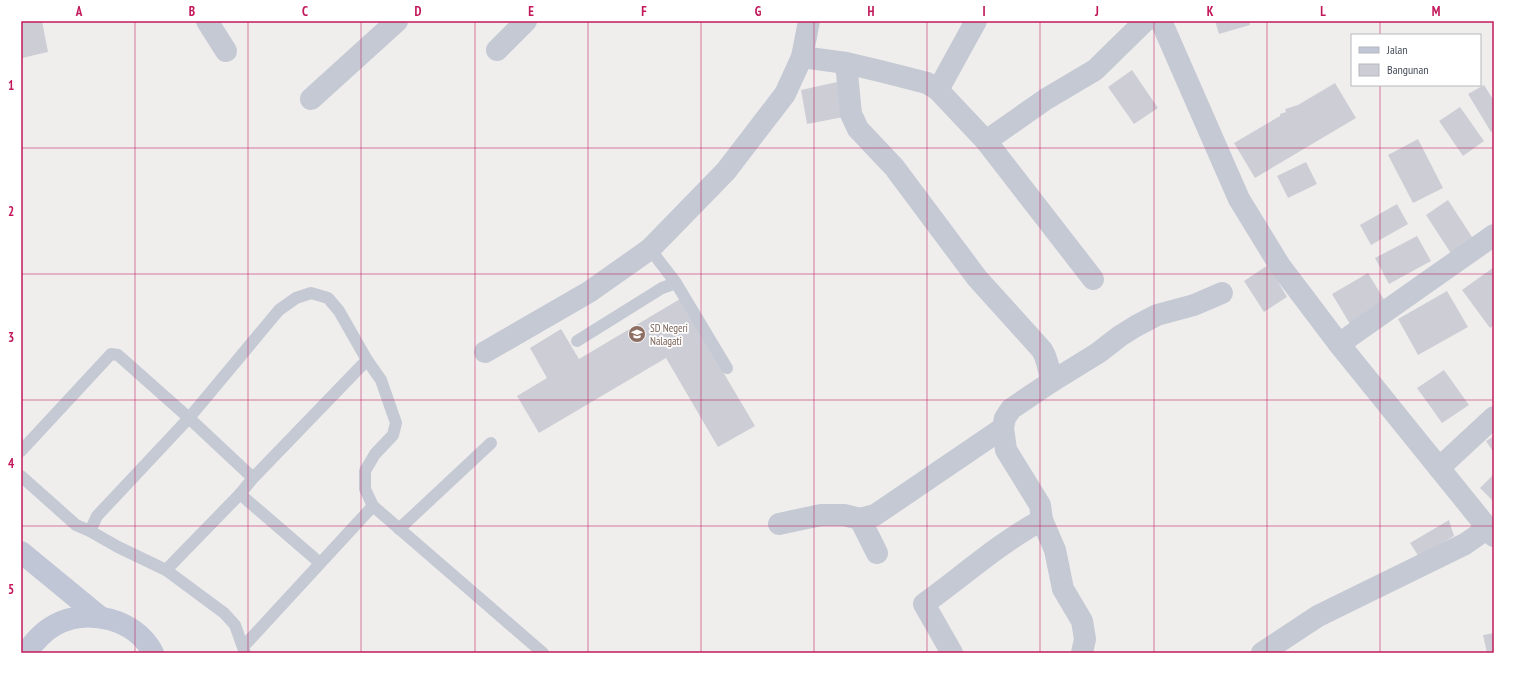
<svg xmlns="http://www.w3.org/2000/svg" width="1515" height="674" font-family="'PT Sans Narrow',sans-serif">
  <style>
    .building { fill: #cdced5 }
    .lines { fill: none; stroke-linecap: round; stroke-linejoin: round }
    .lane { stroke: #c4c9d4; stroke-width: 12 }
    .street { stroke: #c4c9d4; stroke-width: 22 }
    .secondary { stroke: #c0c6d6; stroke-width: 22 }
    .grid { fill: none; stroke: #c2185b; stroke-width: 1; stroke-opacity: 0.55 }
    .labels { text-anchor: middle; stroke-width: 3.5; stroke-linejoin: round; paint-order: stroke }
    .education-label { font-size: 11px; fill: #785e54; stroke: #fff; text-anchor: start }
    .neatline { fill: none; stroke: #c2185b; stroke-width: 1.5 }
    .grid-label { font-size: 13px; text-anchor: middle; font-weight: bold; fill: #c2185b }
  </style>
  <rect width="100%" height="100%" fill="#f0eeed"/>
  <!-- building -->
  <g class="building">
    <path d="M21,21H42L48,52L22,58Z"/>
    <path d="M1215,21H1249L1250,25L1219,34Z"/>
    <path d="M1132,70L1158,108L1134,124L1108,87Z"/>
    <path d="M837,82L844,117L807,124L801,90Z"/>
    <path d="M1335,83L1356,118L1255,178L1234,143L1280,116V114L1286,112L1285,109L1298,105Z"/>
    <path d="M1484,85L1494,101V130L1491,132L1468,94Z"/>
    <path d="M1460,107L1484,141L1463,156L1439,121Z"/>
    <path d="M1418,139L1443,188L1413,203L1388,155Z"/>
    <path d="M1306,162L1317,184L1288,198L1277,176Z"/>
    <path d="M1448,200L1474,240L1452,255L1426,215Z"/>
    <path d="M1397,204L1408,224L1371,245L1360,225Z"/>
    <path d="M1417,236L1431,261L1389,284L1375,258Z"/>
    <path d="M1268,265L1287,297L1264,312L1244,281Z"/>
    <path d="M1494,267V325L1490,328L1462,290Z"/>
    <path d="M1368,273L1389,308L1353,329L1332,294Z"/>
    <path d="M1447,291L1468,327L1418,355L1398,319Z"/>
    <path d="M680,299L755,426L718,447L666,358L539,433L517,396L547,378L530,348L561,329L579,359Z"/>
    <path d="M1444,370L1469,405L1442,423L1417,388Z"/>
    <path d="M1494,436V453L1486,441Z"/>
    <path d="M1494,474V502L1480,488Z"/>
    <path d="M1449,520L1454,536L1419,557L1410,543Z"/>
    <path d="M1494,633V653H1487L1483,635Z"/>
  </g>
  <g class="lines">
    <!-- lane -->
    <g class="lane">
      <path d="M650,249L676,283"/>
      <path d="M577,341L662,288L676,283L727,368"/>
      <path d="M21,451L111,354L118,355L189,418L253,478"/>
      <path d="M21,476L76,525L90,531"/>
      <path d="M240,494L320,563"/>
      <path d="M399,529L491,443"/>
      <path d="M166,570L240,494L253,478L367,360"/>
      <path d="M244,646L373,506"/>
      <path d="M245,653L235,625L224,613L166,570L118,547L90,531L97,516L189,418L279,310L296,298L311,293L328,298L339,311L367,360L381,380L396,423L393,435L375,454L365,471V489L373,506L543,653"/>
    </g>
    <!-- street -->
    <g class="street">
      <path d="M207,21L226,51"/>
      <path d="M1161,21L1239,199L1280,266L1339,344L1494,536"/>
      <path d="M497,50L526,21"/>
      <path d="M802,57L846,63L880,71L927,83L938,90L986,141L1093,279"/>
      <path d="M846,63L851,114L858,129L894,167L977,278L1042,350C1048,360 1049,370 1051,382L1011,409L1005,418L1003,428L1006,450L1040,505L1042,520C999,543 963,576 924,604L952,653"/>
      <path d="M938,90L976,21"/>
      <path d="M311,99L397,21"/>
      <path d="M986,141L1046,99L1095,70L1145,21"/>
      <path d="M1339,344L1494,235"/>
      <path d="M485,352L589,292L650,249L726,171L785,94L802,57L809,21"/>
      <path d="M1051,382L1098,353L1120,336L1136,326L1157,315L1194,305L1222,293"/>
      <path d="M1439,468L1494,417"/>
      <path d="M860,519L877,553"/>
      <path d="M1042,520L1055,550L1063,589L1082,621L1085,639L1082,653"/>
      <path d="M779,524L821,515H844L860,519L875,515L1003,428"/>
      <path d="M1262,653L1318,616L1465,544L1488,528"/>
    </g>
    <!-- secondary -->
    <g class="secondary">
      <path d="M21,552L100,617"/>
      <path d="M26,653C34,642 42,632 55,625C88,607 136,619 153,653"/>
    </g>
  </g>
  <!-- grid -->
  <path class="grid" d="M135,21V653M248,21V653M361,21V653M475,21V653M588,21V653M701,21V653M814,21V653M927,21V653M1040,21V653M1154,21V653M1267,21V653M1380,21V35M1380,85V653M21,148H1494M21,274H1494M21,400H1494M21,526H1494"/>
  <!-- icons -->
  <defs>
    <g id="school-disc" transform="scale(0.9)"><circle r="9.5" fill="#8d6e63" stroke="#fff"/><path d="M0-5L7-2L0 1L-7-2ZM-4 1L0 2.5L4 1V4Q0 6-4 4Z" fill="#fff"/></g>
  </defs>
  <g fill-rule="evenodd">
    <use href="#school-disc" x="637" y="334"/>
  </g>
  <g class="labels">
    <!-- education labels -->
    <g class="education-label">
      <text x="650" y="332">SD Negeri<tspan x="650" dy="13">Nalagati</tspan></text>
    </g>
  </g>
  <!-- border -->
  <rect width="1515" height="674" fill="none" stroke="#ffffff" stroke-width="44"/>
  <!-- legend -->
  <rect x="1351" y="34" width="130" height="52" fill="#ffffff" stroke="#b5b8bd"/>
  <rect x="1359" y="47" width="20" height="6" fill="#c0c6d6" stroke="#b5b8bd"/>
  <text x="1387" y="54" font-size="12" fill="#464d5a">Jalan</text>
  <rect x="1359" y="64" width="20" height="12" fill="#cdced5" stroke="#b5b8bd"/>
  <text x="1387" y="74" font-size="12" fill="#464d5a">Bangunan</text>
  <rect x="22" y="22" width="1471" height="630" class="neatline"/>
  <g class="grid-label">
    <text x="79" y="16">A</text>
    <text x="192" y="16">B</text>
    <text x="305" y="16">C</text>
    <text x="418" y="16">D</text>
    <text x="531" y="16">E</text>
    <text x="644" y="16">F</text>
    <text x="758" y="16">G</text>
    <text x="871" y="16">H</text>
    <text x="984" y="16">I</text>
    <text x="1097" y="16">J</text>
    <text x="1210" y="16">K</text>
    <text x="1323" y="16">L</text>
    <text x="1436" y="16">M</text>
    <text x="11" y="90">1</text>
    <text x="11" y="216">2</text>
    <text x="11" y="342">3</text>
    <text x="11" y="468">4</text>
    <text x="11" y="594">5</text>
  </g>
</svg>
